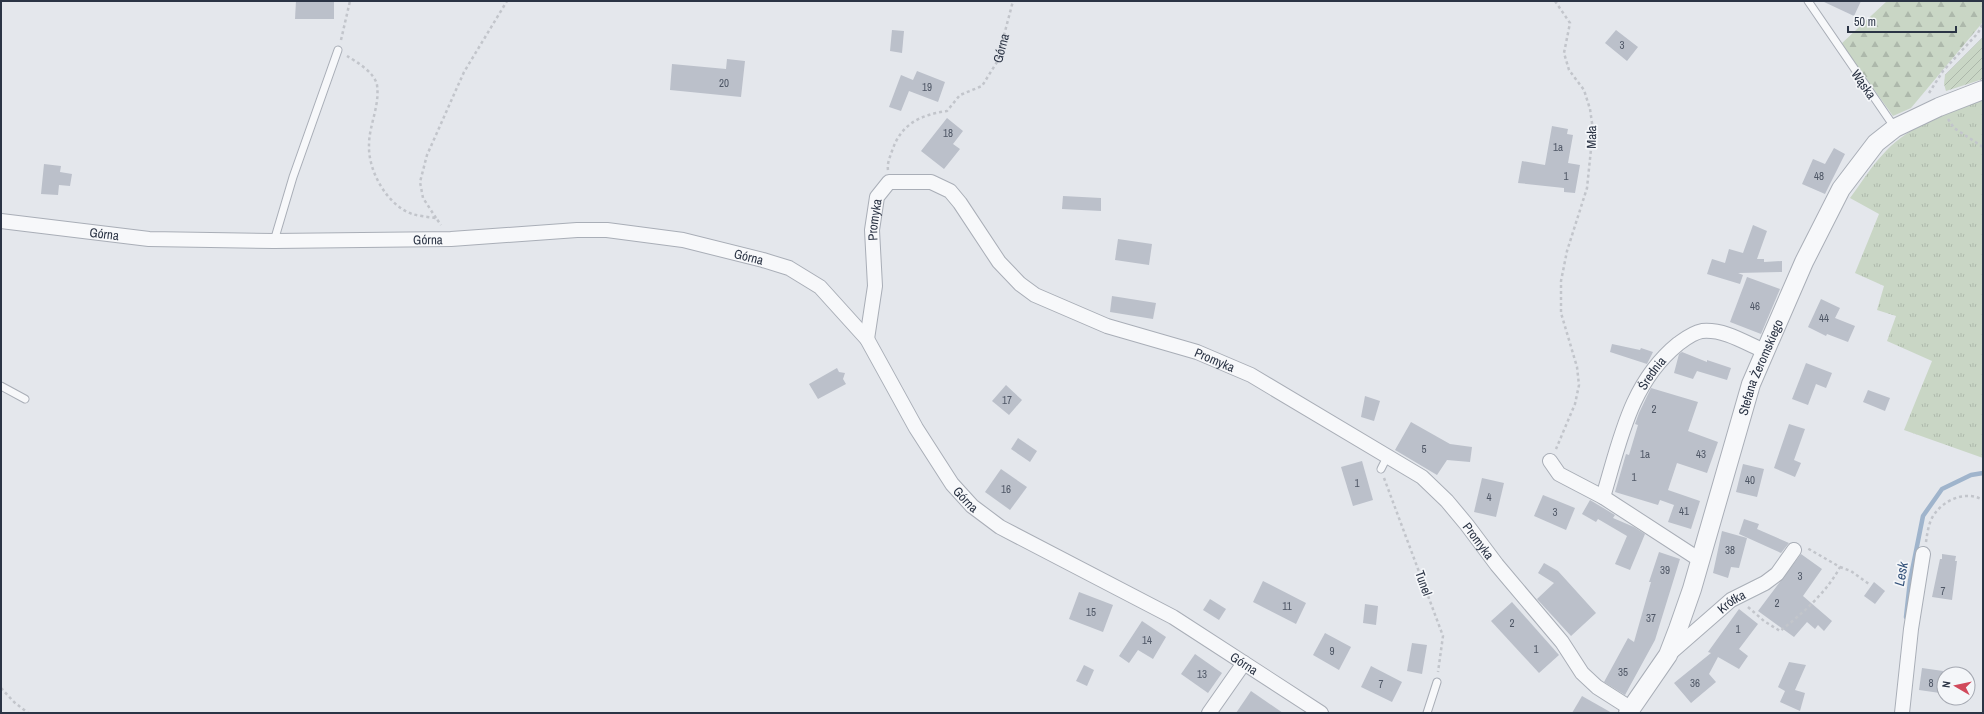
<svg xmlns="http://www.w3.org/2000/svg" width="1984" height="714" font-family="'Archivo Narrow',sans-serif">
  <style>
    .grass { fill: url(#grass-tufts) }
    .forest { fill: url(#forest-firs) }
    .garden { fill: url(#garden-furrows) }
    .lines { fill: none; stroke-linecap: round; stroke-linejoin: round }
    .stream { stroke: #9fb4cc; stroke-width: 4.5 }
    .building { fill: #bbc0ca }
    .service-casing { stroke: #a9aeb7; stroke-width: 9 }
    .minor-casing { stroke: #a9aeb7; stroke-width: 16 }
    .tertiary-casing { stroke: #a9aeb7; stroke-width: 20 }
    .path { stroke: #c2c5cb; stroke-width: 2.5; stroke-dasharray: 3 3; stroke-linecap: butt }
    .service { stroke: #f7f8fa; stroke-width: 7 }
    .minor { stroke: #f7f8fa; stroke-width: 14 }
    .tertiary { stroke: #f7f8fa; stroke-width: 18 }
    .labels { text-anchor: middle; stroke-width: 3.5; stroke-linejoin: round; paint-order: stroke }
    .number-label { font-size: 11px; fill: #4f5766 }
    .street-label { font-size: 13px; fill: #2b3445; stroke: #f4f6f9 }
    .water-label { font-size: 14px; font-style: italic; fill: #34527a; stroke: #f4f6f9 }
  </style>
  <defs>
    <pattern id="grass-tufts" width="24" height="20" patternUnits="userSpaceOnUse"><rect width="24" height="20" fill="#c9d6c5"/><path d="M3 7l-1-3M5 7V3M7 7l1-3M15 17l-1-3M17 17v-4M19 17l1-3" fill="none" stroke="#adb8ab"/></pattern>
    <pattern id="forest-firs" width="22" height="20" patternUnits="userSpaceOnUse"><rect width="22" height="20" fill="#c9d6c5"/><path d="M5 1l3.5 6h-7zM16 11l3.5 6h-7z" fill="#adb8ab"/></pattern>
    <pattern id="garden-furrows" width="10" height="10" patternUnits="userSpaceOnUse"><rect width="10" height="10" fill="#c9d6c5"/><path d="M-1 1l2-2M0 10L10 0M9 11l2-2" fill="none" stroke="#adb8ab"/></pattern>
  </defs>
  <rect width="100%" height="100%" fill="#e4e7ec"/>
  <!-- grass -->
  <path class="grass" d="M1983,98V458L1904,430L1932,361L1887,341L1896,316L1877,310L1884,286L1855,273L1879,214L1850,198C1862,182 1872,165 1886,151C1912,124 1949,112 1983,98Z"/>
  <!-- forest -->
  <path class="forest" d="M1887,1H1983V22L1911,108L1893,116L1841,44Z"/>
  <!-- garden -->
  <path class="garden" d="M1983,37V79L1946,91L1944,84L1945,75Z"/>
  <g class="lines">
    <!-- stream -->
    <path class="stream" d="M1906,617L1910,581L1923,516L1942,489L1971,475L1983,473"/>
  </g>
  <!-- building -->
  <g class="building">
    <path d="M296,1H334V19H295Z"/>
    <path d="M1822,1H1861L1854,16Z"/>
    <path d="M892,30L904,31L902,53L890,51Z"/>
    <path d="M1616,30L1638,47L1627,61L1605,43Z"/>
    <path d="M727,59L745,61L741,97L670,90L672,64L726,69Z"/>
    <path d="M917,71L945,82L938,102L909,91L901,111L889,107L901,75L913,80Z"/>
    <path d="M947,118L963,131L953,144L960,149L944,169L921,151Z"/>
    <path d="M1552,126L1568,129L1567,134L1573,135L1568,163L1580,165L1575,193L1564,192V188L1518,183L1522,161L1545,165Z"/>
    <path d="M1834,148L1845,154L1825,194L1802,184L1813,159L1825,164Z"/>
    <path d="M44,164L61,166L60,172L72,174L70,186L59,185L58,195L41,194Z"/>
    <path d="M1063,196L1101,198V211L1062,209Z"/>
    <path d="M1753,225L1767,231L1757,259H1764V262L1782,261V272L1738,273L1743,275L1740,284L1707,274L1712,259L1725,263L1729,249L1743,253Z"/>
    <path d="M1118,239L1152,244L1149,265L1115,260Z"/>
    <path d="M1747,277L1780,289L1761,334L1730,322Z"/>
    <path d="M1112,296L1156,303L1153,319L1110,312Z"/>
    <path d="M1821,299L1840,308L1835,318L1855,326L1848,342L1827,334L1826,336L1808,327Z"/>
    <path d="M1612,344L1640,350L1641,348L1653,352L1647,364L1610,352Z"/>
    <path d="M1682,352L1707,362V360L1731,368L1727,380L1697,371L1693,379L1674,373L1679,354Z"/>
    <path d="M1806,363L1832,373L1826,388L1816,384L1808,405L1792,399Z"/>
    <path d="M837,368L839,372L845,373L843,379L846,384L818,399L809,384Z"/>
    <path d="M1006,385L1022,400L1009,415L992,401Z"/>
    <path d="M1651,388L1698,402L1688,431L1718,442L1707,473L1677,463L1668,490L1700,501L1691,529L1668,522L1674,505L1660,500L1658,505L1615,492L1626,454L1629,455L1638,425L1635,424L1639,413Z"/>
    <path d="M1868,390L1890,398L1885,411L1863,402Z"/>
    <path d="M1365,396L1380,401L1374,421L1361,417Z"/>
    <path d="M1411,422L1450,444L1472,447L1470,462L1447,460L1437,475L1395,450Z"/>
    <path d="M1789,424L1805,429L1794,460L1801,463L1795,477L1774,468Z"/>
    <path d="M1018,438L1037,451L1030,462L1011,449Z"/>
    <path d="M1362,461L1373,500L1353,506L1341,467Z"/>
    <path d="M1743,464L1764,469L1757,497L1736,492Z"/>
    <path d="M1001,469L1027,487L1010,510L985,492Z"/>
    <path d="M1482,478L1504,483L1496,517L1474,512Z"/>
    <path d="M1543,495L1575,508L1566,530L1534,516Z"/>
    <path d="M1590,500L1615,515L1613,518L1634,527L1645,534L1630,570L1615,564L1627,536L1598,519L1596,522L1582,514Z"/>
    <path d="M1744,519L1759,524L1757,529L1789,543L1781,553L1739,534Z"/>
    <path d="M1722,531L1747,538L1739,568L1731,567L1728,578L1713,573Z"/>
    <path d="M1659,552L1680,559L1655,640L1625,695L1604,682L1628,638L1634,642L1651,582H1649Z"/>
    <path d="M1801,554L1822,569L1803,596L1832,621L1824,631L1818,625L1815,629L1807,622L1794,637L1758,611Z"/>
    <path d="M1942,554L1956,556L1955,561H1957L1952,600L1932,597L1940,559H1942Z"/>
    <path d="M1544,563L1558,571L1596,613L1571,636L1537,599L1554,583L1538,573Z"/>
    <path d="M1263,581L1306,603L1296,624L1253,602Z"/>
    <path d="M1874,582L1885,591L1875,604L1864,596Z"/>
    <path d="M1079,592L1113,605L1103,632L1069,619Z"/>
    <path d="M1210,599L1226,609L1219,620L1203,610Z"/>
    <path d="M1512,602L1559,655L1539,673L1491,621Z"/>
    <path d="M1365,604L1378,606L1376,625L1363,623Z"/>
    <path d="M1739,609L1758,624L1739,649L1748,656L1739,669L1718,657L1709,674L1716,682L1691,703L1674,683L1711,653L1708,652Z"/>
    <path d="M1142,621L1166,637L1153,659L1138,650L1129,663L1119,656Z"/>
    <path d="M1325,633L1351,647L1339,670L1313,655Z"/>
    <path d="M1412,643L1427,645L1422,674L1407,671Z"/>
    <path d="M1195,654L1222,673L1208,693L1181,674Z"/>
    <path d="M1789,662L1806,665L1795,690L1805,693L1800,711L1780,702L1785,691L1778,687Z"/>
    <path d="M1084,665L1094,670L1087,686L1076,681Z"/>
    <path d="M1371,666L1402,682L1392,702L1361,687Z"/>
    <path d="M1922,668L1943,671L1940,693L1919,690Z"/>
    <path d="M1251,691L1283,713H1236Z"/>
    <path d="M1582,696L1612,713H1572Z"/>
  </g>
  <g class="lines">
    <!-- service casing -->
    <g class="service-casing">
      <g id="service">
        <path d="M1808,1L1895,128"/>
        <path d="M274,241L293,177L338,50"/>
        <path d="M1,386L25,399"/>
        <path d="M1381,469L1387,457"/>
        <path d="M1427,713L1437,682"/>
      </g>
    </g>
    <!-- minor casing -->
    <g class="minor-casing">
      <g id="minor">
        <path id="s2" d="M1,221L149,239L274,241L451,239L577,230H607L683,240L763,260L789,268L820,287L867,339L916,428L952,484L972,506L1000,527L1173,617L1321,713"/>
        <path id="s3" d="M867,339L875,286L872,230L877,197L889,182H931L950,191L960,203L999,262L1020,284L1035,295L1107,326L1197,352L1251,375L1422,477L1447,501L1467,525L1497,565L1562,642L1582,673L1597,687L1630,708"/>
        <path d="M1550,461L1559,474L1603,497L1700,560"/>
        <path id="s4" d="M1603,497C1620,441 1630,383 1678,344C1685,339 1692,333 1702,331C1724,329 1744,342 1764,351"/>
        <path id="s5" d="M1668,655L1731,600L1765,583L1777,574L1794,550"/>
        <path d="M1209,713L1244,663"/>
        <path d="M1902,713L1911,629L1923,554"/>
      </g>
    </g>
    <!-- tertiary casing -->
    <g class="tertiary-casing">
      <g id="tertiary">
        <path id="s6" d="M1628,713L1668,655L1678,629L1692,589L1751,384L1804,262L1841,189L1876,143L1895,128L1939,107L1983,90"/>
      </g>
    </g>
    <!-- path -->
    <g class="path">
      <path d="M1555,1L1570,23L1564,53L1569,70L1584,90L1590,109L1593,130L1587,188L1567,251L1561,281V313L1577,367L1579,385L1575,404L1556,449"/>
      <path d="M341,40L350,1"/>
      <path d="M347,56C357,62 375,73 377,85C380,106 369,125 369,145C368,171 387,205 412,214C419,216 428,217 436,218L441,225"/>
      <path d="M1929,93L1943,71L1978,33L1983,23"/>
      <path d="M1948,119L1954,128L1983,147"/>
      <path id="s1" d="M888,170C887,163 890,157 892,151C901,124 920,115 947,111L960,95L982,86L997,62L1013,1"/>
      <path d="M436,218L423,198L420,182L427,155L464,72L507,1"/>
      <path d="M1384,478L1443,636L1438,672"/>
      <path d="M1926,542C1927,535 1928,527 1931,520C1939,502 1964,489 1983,500"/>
      <path d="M1840,567L1851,571L1869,584"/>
      <path d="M1748,607L1764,621L1780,631C1802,614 1827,592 1840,567L1807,548"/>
      <path d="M1,688L14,702L28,713"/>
    </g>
    <!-- service -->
    <use href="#service" class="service"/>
    <!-- minor -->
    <use href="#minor" class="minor"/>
    <!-- tertiary -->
    <use href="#tertiary" class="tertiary"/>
  </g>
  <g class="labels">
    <!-- number labels -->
    <g class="number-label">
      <text x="1622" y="49">3</text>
      <text x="724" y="87">20</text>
      <text x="927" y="91">19</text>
      <text x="948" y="137">18</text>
      <text x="1558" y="151">1a</text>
      <text x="1566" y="180">1</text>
      <text x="1819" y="180">48</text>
      <text x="1755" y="310">46</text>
      <text x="1824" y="322">44</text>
      <text x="1007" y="404">17</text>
      <text x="1654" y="413">2</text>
      <text x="1424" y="453">5</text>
      <text x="1645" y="458">1a</text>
      <text x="1701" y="458">43</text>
      <text x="1634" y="481">1</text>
      <text x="1750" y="484">40</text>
      <text x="1357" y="487">1</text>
      <text x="1006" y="493">16</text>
      <text x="1489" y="501">4</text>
      <text x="1684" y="515">41</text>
      <text x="1555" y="516">3</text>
      <text x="1730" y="554">38</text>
      <text x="1665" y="574">39</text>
      <text x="1800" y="580">3</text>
      <text x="1943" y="595">7</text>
      <text x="1777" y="607">2</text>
      <text x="1287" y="610">11</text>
      <text x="1091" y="616">15</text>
      <text x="1651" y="622">37</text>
      <text x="1512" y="627">2</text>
      <text x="1738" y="633">1</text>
      <text x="1147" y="644">14</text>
      <text x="1536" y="653">1</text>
      <text x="1332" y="655">9</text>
      <text x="1623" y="676">35</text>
      <text x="1202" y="678">13</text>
      <text x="1695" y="687">36</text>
      <text x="1931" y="687">8</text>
      <text x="1381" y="688">7</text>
    </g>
    <!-- street labels -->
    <g class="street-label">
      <text dy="5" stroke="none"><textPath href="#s1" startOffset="179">Górna</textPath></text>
      <text transform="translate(1864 84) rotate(55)" y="5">Wąska</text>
      <text transform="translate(1591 137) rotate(-89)" y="5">Mała</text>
      <text dy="5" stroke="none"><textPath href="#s3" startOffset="120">Promyka</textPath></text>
      <text dy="5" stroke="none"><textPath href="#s2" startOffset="104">Górna</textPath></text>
      <text dy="5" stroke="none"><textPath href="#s2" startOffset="428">Górna</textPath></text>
      <text dy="5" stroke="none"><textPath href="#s2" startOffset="752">Górna</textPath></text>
      <text dy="5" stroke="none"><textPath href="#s3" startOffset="552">Promyka</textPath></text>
      <text dy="5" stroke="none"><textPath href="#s6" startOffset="373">Stefana Żeromskiego</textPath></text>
      <text dy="5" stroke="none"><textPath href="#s4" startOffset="134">Średnia</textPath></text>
      <text dy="5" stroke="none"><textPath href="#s2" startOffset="1089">Górna</textPath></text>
      <text dy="5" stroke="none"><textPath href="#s3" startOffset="876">Promyka</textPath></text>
      <text transform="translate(1424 583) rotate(70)" y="5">Tunel</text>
      <text dy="5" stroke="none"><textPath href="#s5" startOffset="83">Krótka</textPath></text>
      <text dy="5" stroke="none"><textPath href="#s2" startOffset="1413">Górna</textPath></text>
    </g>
    <!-- water labels -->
    <g class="water-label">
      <text transform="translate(1901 574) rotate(-80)" y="5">Lesk</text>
    </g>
  </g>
  <!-- border -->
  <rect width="1984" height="714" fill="none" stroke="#2b3445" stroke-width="4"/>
  <!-- north arrow -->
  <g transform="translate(1956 686) rotate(279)"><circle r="19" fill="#f4f6f9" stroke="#a4a8b1"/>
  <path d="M0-3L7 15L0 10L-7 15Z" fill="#d1495b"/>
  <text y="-6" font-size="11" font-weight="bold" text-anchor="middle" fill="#2b3445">N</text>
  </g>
  <!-- scale -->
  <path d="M1848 26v6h108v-6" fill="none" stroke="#2b3445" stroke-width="2"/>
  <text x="1854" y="26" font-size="12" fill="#2b3445" stroke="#f4f6f9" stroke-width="3" paint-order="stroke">50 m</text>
</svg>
